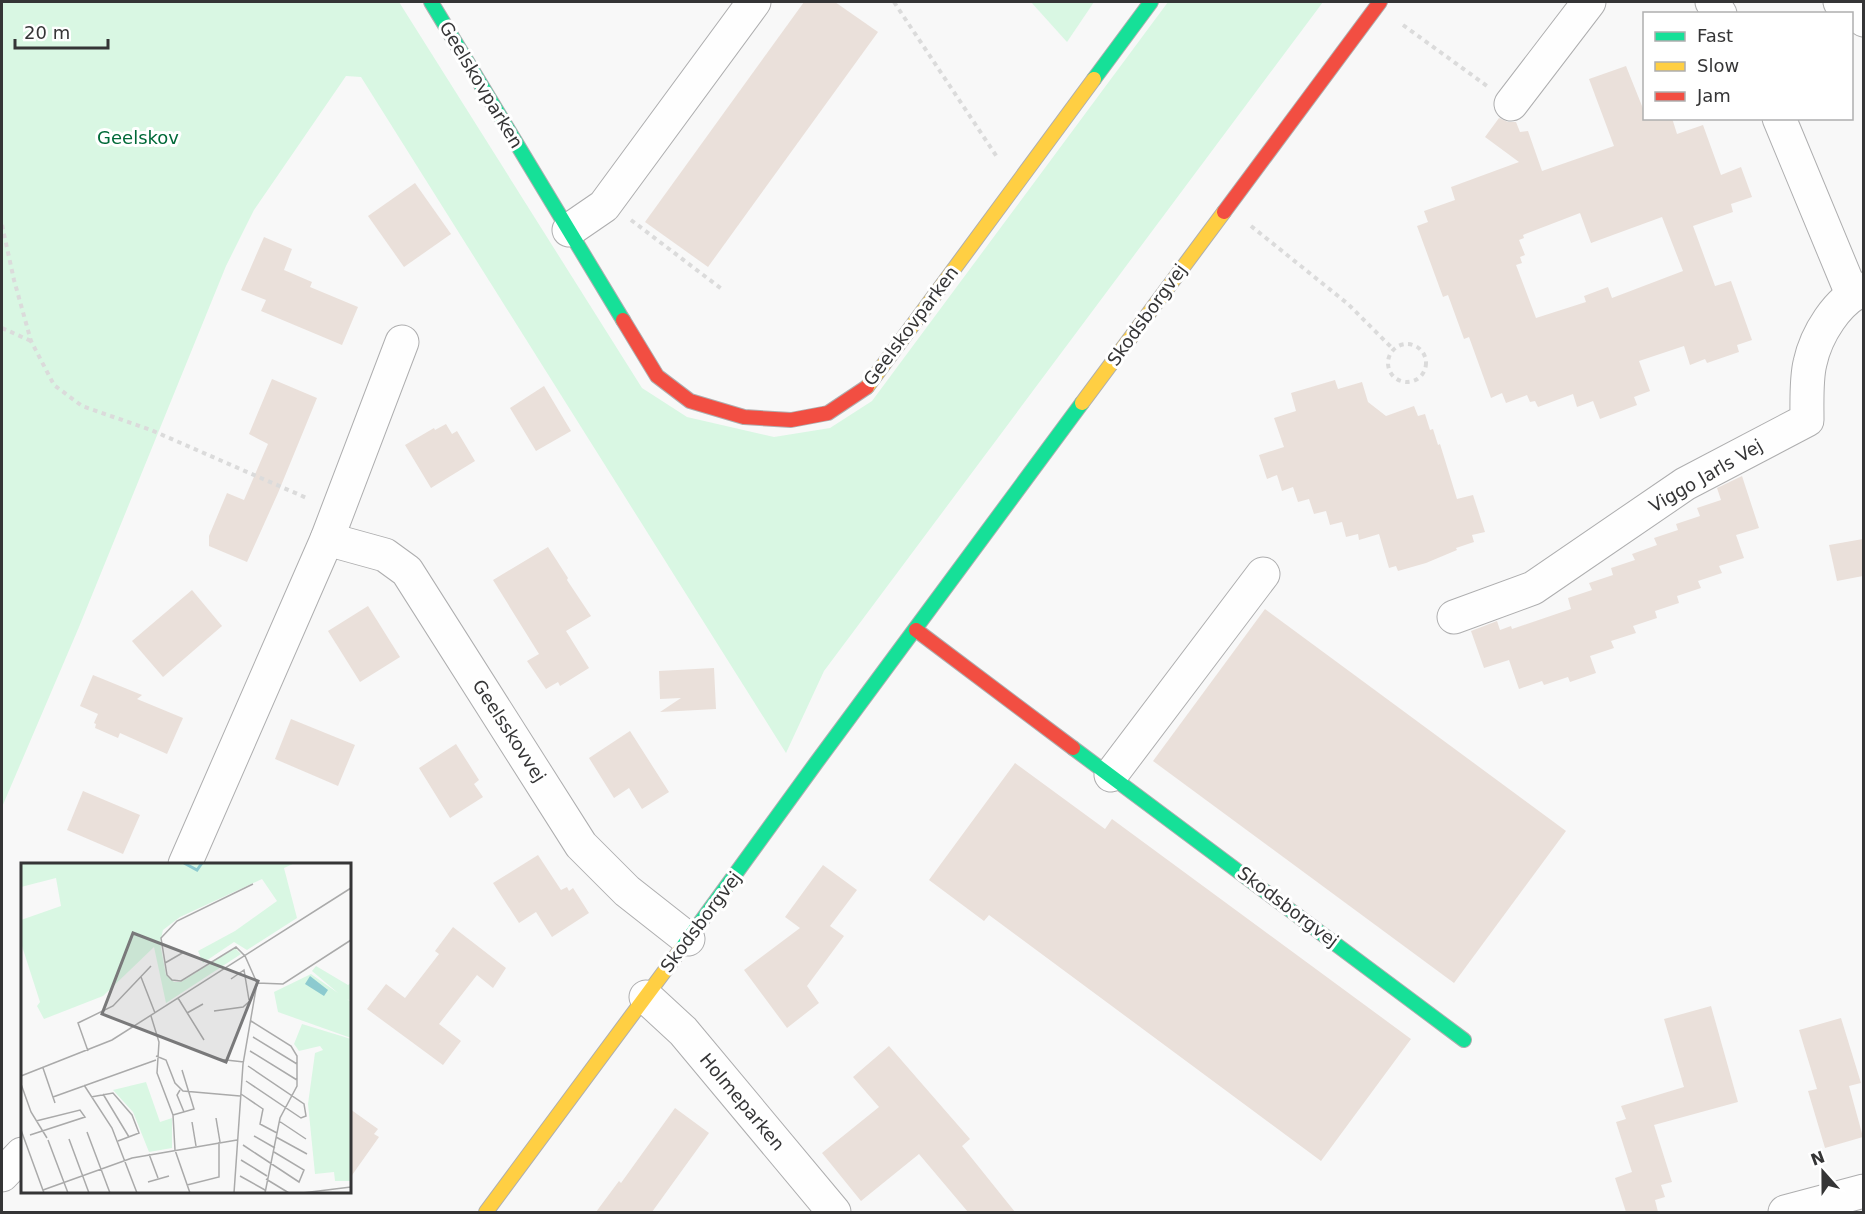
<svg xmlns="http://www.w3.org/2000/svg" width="1865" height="1214" font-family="'DejaVu Sans',sans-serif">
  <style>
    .green { fill: #d9f7e3 }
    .building { fill: #eae0da; fill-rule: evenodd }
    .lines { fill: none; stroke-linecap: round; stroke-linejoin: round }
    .street-casing { stroke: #aeaeaf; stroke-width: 35 }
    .fast-casing { stroke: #aeaeaf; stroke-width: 16 }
    .slow-casing { stroke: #aeaeaf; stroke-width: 16 }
    .jam-casing { stroke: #aeaeaf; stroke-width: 16 }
    .path { stroke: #dbdbdb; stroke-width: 4; stroke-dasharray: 4.5 4.5; stroke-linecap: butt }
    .street { stroke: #fefefe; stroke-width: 33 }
    .fast { stroke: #16e098; stroke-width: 14 }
    .slow { stroke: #ffcf43; stroke-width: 14 }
    .jam { stroke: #f24e42; stroke-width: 14 }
    .labels { text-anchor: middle; stroke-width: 6; stroke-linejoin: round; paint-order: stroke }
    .street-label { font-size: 18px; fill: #353536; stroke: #fff }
    .park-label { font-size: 18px; fill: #006938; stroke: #fff }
    .inset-river { fill: none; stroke: #8ccacf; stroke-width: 3 }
    .inset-road { fill: none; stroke: #aaa; stroke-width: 1.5 }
    .view { fill: #79797a; fill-opacity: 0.15; stroke: #79797a; stroke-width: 3 }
    .inset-edge { fill: none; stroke: #353536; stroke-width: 3 }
  </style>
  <rect width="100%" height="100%" fill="#f8f8f8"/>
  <!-- green -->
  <g class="green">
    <path d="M2,2H399L642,388L687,417L774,437L830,428L872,401L1168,2H1323L824,671L786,753L361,77L346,76L254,210L226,266L79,627L2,807Z"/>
    <path d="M1031,2H1094L1067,42Z"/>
  </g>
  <!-- building -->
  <g class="building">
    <path d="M804,2H835L878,32L708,267L645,222Z"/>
    <path d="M1626,66L1644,111V118H1672L1677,134L1703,125L1721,175L1741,167L1752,197L1731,204L1733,212L1693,226L1715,286L1731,281L1752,340L1737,345L1739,352L1707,363L1705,359L1690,365L1684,346L1639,361L1650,391L1634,397L1637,405L1600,419L1593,401L1577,407L1573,394L1538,407L1535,401L1530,402L1527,395L1506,403L1502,393L1491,398L1469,337L1464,339L1448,295L1443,297L1417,226L1428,222L1424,211L1455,200L1451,187L1519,162L1485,137L1499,118L1508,122H1516L1520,132L1528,131L1542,171L1614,146L1589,79ZM1580,213L1591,243L1662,217L1683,271L1612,298L1608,287L1584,296L1586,302L1536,318L1516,265L1522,263L1520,257L1525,255L1519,240L1524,238L1523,235Z"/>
    <path d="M415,183L451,234L404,267L368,216Z"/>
    <path d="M264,237L292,249L284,270L312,282L310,287L358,307L342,345L261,311L266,300L241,290Z"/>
    <path d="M272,379L317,398L278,493L247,562L209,546V536L227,493L244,500L268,444L249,434Z"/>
    <path d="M1335,380L1338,389L1362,382L1368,402L1386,416L1414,406L1418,416L1425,414L1430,430L1433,429L1438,445L1440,444L1457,499L1473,495L1485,532L1472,535L1474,542L1456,548L1457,550L1426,563L1398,571L1396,566L1389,568L1379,534L1359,540L1358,534L1346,537L1342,522L1330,525L1326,511L1314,514L1309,499L1298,502L1293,487L1282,491L1277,475L1267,479L1259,455L1284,447L1274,418L1296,411L1291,393Z"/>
    <path d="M544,386L571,431L536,451L510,408Z"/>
    <path d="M446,424L452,434L457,431L475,461L431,488L405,445L434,428L435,430Z"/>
    <path d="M1742,476L1759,528L1736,535L1744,558L1719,566L1722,573L1698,581L1701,588L1677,596L1679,603L1655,611L1657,618L1633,626L1636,633L1611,641L1614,648L1590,656L1596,673L1570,682L1568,677L1544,685L1542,681L1519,689L1509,660L1484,668L1471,631L1497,621L1500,630L1511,626L1512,629L1571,609L1568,598L1592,590L1589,583L1613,575L1611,568L1635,560L1632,554L1657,545L1654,538L1678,530L1676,524L1700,516L1697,508L1721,500L1717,488Z"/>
    <path d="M1863,539V576L1837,581L1829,545Z"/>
    <path d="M548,547L568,578L567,580L591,616L566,631L589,668L560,686L558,682L546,689L527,661L539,654L493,580Z"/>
    <path d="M192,590L222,626L163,677L132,641Z"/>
    <path d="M368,606L400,657L360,682L328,631Z"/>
    <path d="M1265,609L1566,831L1454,983L1153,761Z"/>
    <path d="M714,668L716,709L660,712L681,698L660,699L659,671Z"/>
    <path d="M93,675L142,695L137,699L183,718L167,754L120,733L118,738L95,728L96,724L94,723L98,714L80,706Z"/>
    <path d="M291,719L355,745L338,786L275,759Z"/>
    <path d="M630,731L669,792L642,809L629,788L614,798L589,758Z"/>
    <path d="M456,744L479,780L474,784L483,797L450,818L419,768Z"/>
    <path d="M1015,763L1105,829L1112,819L1411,1039L1321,1161L989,915L984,921L929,880Z"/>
    <path d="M83,791L140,815L123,854L67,830Z"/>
    <path d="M538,855L561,890L567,887L569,891L573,888L589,913L552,937L536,912L519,923L493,883Z"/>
    <path d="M823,865L857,890L830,926L844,936L807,986L819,1003L787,1028L744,970L800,928L785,917Z"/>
    <path d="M453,927L506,968L493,988L477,975L439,1024L461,1041L443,1065L367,1009L386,984L405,998L439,954L435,951Z"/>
    <path d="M1711,1006L1738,1102L1654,1125L1672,1182L1661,1185L1665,1197L1655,1200L1658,1212H1626L1615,1178L1632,1172L1616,1122L1626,1119L1621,1106L1684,1087L1664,1019Z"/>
    <path d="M1841,1018L1861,1083L1849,1086L1863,1137L1825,1148L1808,1091L1817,1089L1799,1030Z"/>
    <path d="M889,1046L970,1139L962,1146L1015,1212H968L919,1154L861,1201L822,1153L879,1107L853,1077Z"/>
    <path d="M675,1108L709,1133L652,1212H596L619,1181L621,1183Z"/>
    <path d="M350,1109L378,1129L374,1134L379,1137L350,1178Z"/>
  </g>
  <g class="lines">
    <!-- street casing -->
    <g class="street-casing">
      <g id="street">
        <path d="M1712,2L1720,14"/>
        <path d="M1840,2L1864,20"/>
        <path d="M1511,104L1589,2"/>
        <path d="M1779,118L1852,294"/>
        <path d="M569,230L604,206L754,2"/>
        <path d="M327,539L385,555L407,571L581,845L627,891L688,939"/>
        <path d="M1454,617L1533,588L1685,484L1807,420C1807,402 1806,379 1810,363C1816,335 1837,300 1864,289"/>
        <path d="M1111,775L1263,574"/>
        <path d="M185,864L327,539L402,342"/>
        <path d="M646,997L683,1031L834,1212"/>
        <path d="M2,1175L22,1154"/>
        <path d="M1785,1212L1864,1191"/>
      </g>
    </g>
    <!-- fast casing -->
    <g class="fast-casing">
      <g id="fast">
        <path d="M431,2L623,320"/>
        <path d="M1094,79L1151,2"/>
        <path d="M1073,748L1464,1040"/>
        <path d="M681,949L816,763L1082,403"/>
      </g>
    </g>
    <!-- slow casing -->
    <g class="slow-casing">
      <g id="slow">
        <path d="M867,387L1094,79"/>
        <path d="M1082,403L1224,212"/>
        <path d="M486,1212L681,949"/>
      </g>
    </g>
    <!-- jam casing -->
    <g class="jam-casing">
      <g id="jam">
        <path d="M1224,212L1380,2"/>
        <path d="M623,320L657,376L690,401L744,417L791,420L828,413L867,387"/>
        <path d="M916,630L1073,748"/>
      </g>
    </g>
    <!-- path -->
    <g class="path">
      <path d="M894,2L997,157"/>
      <path d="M1403,25L1487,86"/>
      <path d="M631,220L723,290"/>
      <path d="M2,225L14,280L31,341L54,385L82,406L151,430L309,499"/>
      <path d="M1251,226L1348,304L1393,349"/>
      <path d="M2,328L31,341"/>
      <circle cx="1407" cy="363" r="19"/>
    </g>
    <!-- street -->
    <use href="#street" class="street"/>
    <!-- fast -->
    <use href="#fast" class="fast"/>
    <!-- slow -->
    <use href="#slow" class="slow"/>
    <!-- jam -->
    <use href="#jam" class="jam"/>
  </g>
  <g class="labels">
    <!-- street labels -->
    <g class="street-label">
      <text transform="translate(481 85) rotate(59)" y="6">Geelskovparken</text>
      <text transform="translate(1147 315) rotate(-54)" y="6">Skodsborgvej</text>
      <text transform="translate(911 326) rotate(-53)" y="6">Geelskovparken</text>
      <text transform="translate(1706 476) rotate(-30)" y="6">Viggo Jarls Vej</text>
      <text transform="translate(509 731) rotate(57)" y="6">Geelsskovvej</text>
      <text transform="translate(1288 907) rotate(37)" y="6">Skodsborgvej</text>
      <text transform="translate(701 922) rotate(-53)" y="6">Skodsborgvej</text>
      <text transform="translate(742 1102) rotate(50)" y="6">Holmeparken</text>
    </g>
    <!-- park labels -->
    <g class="park-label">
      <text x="138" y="144">Geelskov</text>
    </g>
  </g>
  <!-- overview -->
  <g transform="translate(21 863)">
    <rect width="330" height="330" fill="#f8f8f8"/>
    <path d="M0,0H274L263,5L276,55L226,87L213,79L182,100L177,88L214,68L256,38L241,16L159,54L142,67L139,80L145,112L153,119H160L214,85L220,91L145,140L133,84L82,133L23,156L16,143L19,139L0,80V57L40,43L35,15L0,24ZM295,103L327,122L330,120V138L326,136L330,139V175L257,149L253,129L290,111L317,130L291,108ZM281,161L330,176V318H314L313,309L294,311L287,241L294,190L302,187L299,183L278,188L273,181ZM125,219L139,259L151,255V285L128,289L112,249L92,227Z" fill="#d9f7e3"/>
    <path d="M289,113L307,127L303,133L284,121Z" fill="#8ccacf"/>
    <path class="inset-river" d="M163,0L176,7L181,0"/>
    <path class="inset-road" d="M144,100L163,89M120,114L134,150M210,116L223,107L228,137M236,120L262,121L330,77M157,135L183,177M193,148L222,144L230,137M166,150L182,141M130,153L138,179L136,210L152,252L154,287L169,330M230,158L270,183L276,193V223L259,255L244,330M232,174L276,201M67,188L57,160L92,143L130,103M229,188L276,217M135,193L145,197L154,220L162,228L219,233M196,196L223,199M22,205L34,240M0,213L91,177L330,25M225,218L280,255L285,253L283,241L227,203M0,221L10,249L26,275M63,222L91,265L116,330M159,227L156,232L163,249M82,231L108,274M220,231L242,246L239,261L256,270M32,234L135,197M70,234L92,230L111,252L118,270L97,278M152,252L173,246L161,207M195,255L199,279M258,258L285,276M171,259L175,283M0,267L23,330M66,269L89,330M9,272L64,254L59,247L15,258M233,273L254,285M255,274L286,291M48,276L68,330M27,277L47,330M222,282L278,319L283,307L253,289M128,291L137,315M220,297L246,313M219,313L244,327M245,316L268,330M127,319L148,313M166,322L198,314V279M22,327L111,295L216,277M213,330L222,201L236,120L224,93L215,84L160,118L151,117L146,112L140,75L156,58L232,21M281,330L330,324"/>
    <path class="view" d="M112,70L237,118L205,199L81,151Z"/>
    <rect width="330" height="330" class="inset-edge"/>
  </g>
  <!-- border -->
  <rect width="1865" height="1214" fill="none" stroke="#353536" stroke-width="6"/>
  <!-- legend -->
  <rect x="1643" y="12" width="210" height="108" fill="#ffffff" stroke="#aeaeaf" stroke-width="1.5"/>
  <rect x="1655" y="32" width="30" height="9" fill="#16e098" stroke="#aeaeaf" stroke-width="1.5"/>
  <text x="1697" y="42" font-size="18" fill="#353536">Fast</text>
  <rect x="1655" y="62" width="30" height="9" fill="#ffcf43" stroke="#aeaeaf" stroke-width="1.5"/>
  <text x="1697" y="72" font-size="18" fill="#353536">Slow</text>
  <rect x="1655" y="92" width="30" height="9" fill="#f24e42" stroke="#aeaeaf" stroke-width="1.5"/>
  <text x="1697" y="102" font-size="18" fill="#353536">Jam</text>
  <!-- north arrow -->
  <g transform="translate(1823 1172) rotate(339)" stroke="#ffffff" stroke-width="4.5" paint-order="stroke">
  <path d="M0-4.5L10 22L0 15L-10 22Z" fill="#353536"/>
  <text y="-9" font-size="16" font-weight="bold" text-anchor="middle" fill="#353536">N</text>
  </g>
  <!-- scale -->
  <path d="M15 39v9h93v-9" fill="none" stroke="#353536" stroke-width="3"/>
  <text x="24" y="39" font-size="18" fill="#353536" stroke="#ffffff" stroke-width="4.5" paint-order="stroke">20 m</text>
</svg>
